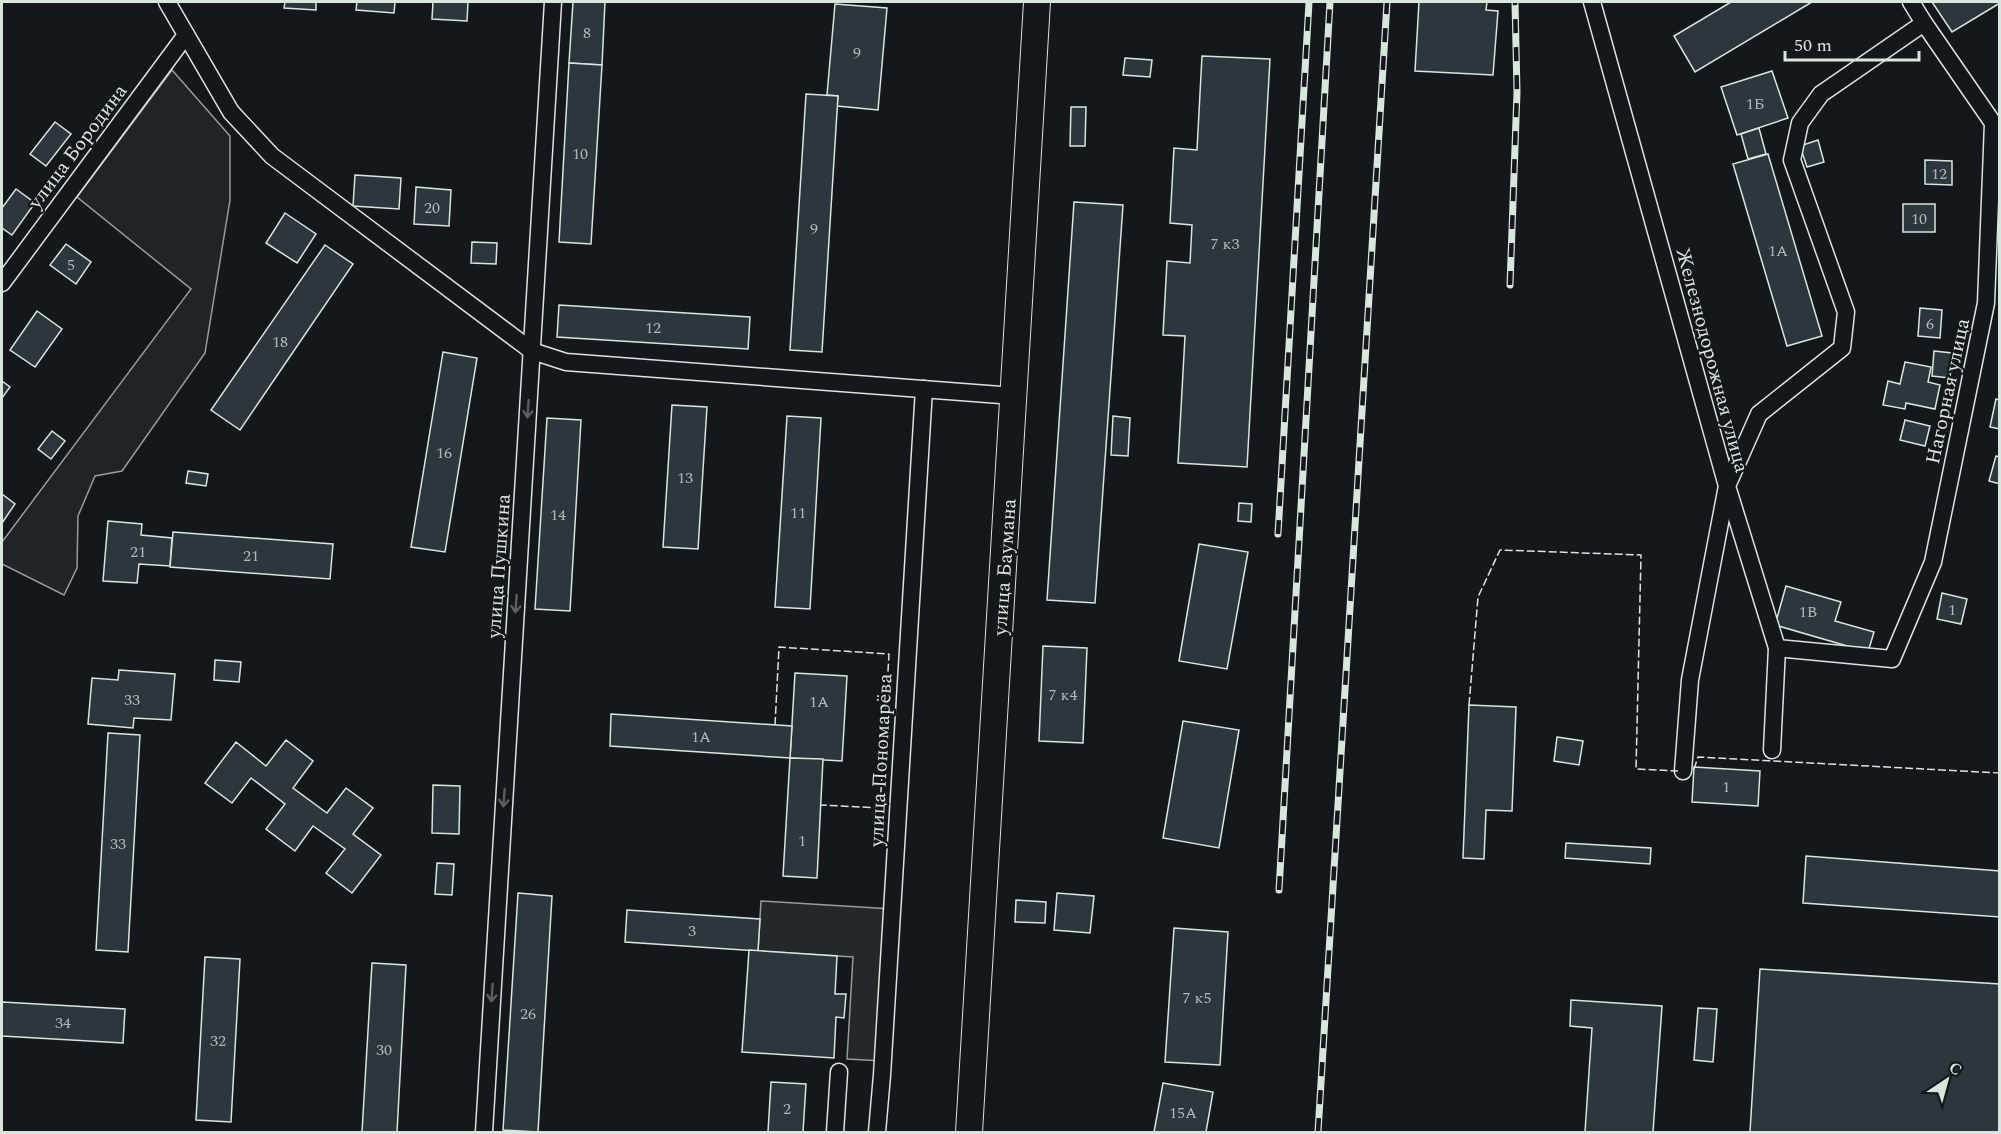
<svg xmlns="http://www.w3.org/2000/svg" width="2001" height="1134" font-family="Spectral,serif">
  <style>
    .green { fill: #202428; stroke: #939e99; stroke-width: 1.5 }
    .parking { fill: #24282b; stroke: #939e99; stroke-width: 1.5 }
    .building { fill: #2c363c; stroke: #d8e6dc; stroke-width: 1.5 }
    .lines { fill: none; stroke-linecap: round; stroke-linejoin: round }
    .minor-casing { stroke: #d8e6dc; stroke-width: 19 }
    .primary-casing { stroke: #d8e6dc; stroke-width: 28 }
    .minor { stroke: #14181c; stroke-width: 16 }
    .primary { stroke: #14181c; stroke-width: 26 }
    .rail-casing { stroke: #d8e6dc; stroke-width: 7 }
    .rail { stroke: #14181c; stroke-width: 4.5; stroke-dasharray: 14; stroke-linecap: butt }
    .fence { stroke: #d8e6dc; stroke-width: 1.5; stroke-dasharray: 8 3; stroke-linecap: butt }
    .oneway { stroke: #59605f }
    .labels { text-anchor: middle; stroke-width: 4.5; stroke-linejoin: round; paint-order: stroke }
    .number-label { font-size: 16px; fill: #adbab4 }
    .street-label { font-size: 20px; fill: #d8e6dc; stroke: #14181c }
  </style>
  <rect width="100%" height="100%" fill="#14181c"/>
  <!-- green -->
  <path class="green" d="M172,70L230,136V200L205,353L122,471L95,476L78,516L77,568L64,595L2,564V542L191,289L77,197Z"/>
  <!-- parking -->
  <path class="parking" d="M761,901L892,909L883,1061L847,1059L853,957L758,951Z"/>
  <!-- building -->
  <g class="building">
    <path d="M285,2H316V10L284,8Z"/>
    <path d="M357,2H395L394,13L356,10Z"/>
    <path d="M433,2H468L467,21L432,19Z"/>
    <path d="M573,2H605L602,65L569,63Z"/>
    <path d="M1419,2H1487L1486,10L1498,11L1493,75L1415,71Z"/>
    <path d="M1731,2H1812L1695,72L1674,36Z"/>
    <path d="M1932,2H2000V3L1952,32Z"/>
    <path d="M835,4L887,8L878,110L837,106L838,96L827,95Z"/>
    <path d="M1202,56L1270,59L1247,467L1178,463L1185,336L1163,335L1167,261L1190,263L1192,225L1170,223L1174,148L1197,150Z"/>
    <path d="M1125,58L1152,60L1150,77L1123,75Z"/>
    <path d="M569,63L602,65L591,244L559,242Z"/>
    <path d="M1772,71L1788,118L1737,135L1721,87Z"/>
    <path d="M806,94L838,96L822,352L790,350Z"/>
    <path d="M1071,107H1086L1085,146H1070Z"/>
    <path d="M55,122L71,134L46,166L30,154Z"/>
    <path d="M1759,128L1766,154L1748,159L1741,134Z"/>
    <path d="M1818,140L1824,162L1807,167L1800,146Z"/>
    <path d="M1768,154L1822,336L1787,346L1733,164Z"/>
    <path d="M1925,160L1952,161V185L1925,184Z"/>
    <path d="M355,175L401,178L399,209L353,206Z"/>
    <path d="M416,187L451,190L449,226L414,224Z"/>
    <path d="M16,189L35,203L12,235L2,228V208Z"/>
    <path d="M1074,202L1123,205L1095,603L1047,600Z"/>
    <rect x="1903" y="204" width="32" height="28"/>
    <path d="M285,213L316,234L297,263L266,243Z"/>
    <path d="M472,242L497,243L496,264L471,263Z"/>
    <path d="M66,244L91,262L76,284L50,265Z"/>
    <path d="M325,245L353,264L240,430L211,410Z"/>
    <path d="M559,305L750,317L748,349L557,337Z"/>
    <path d="M1920,308L1942,310L1940,338L1918,336Z"/>
    <path d="M37,311L62,329L35,367L10,350Z"/>
    <path d="M1934,351L1952,353L1950,378L1932,376Z"/>
    <path d="M443,352L477,358L445,552L411,547Z"/>
    <path d="M1905,362L1931,367L1928,382L1940,385L1935,409L1906,403L1905,409L1883,405L1888,381L1900,384Z"/>
    <path d="M2,381L10,387L2,398Z"/>
    <path d="M1996,399L2000,400V429L1990,427Z"/>
    <path d="M672,405L707,407L698,549L663,547Z"/>
    <path d="M787,416L821,418L810,609L775,607Z"/>
    <path d="M1113,416L1130,418L1128,456L1111,455Z"/>
    <path d="M547,418L581,420L570,611L535,609Z"/>
    <path d="M1905,420L1930,426L1925,446L1900,440Z"/>
    <path d="M52,431L65,441L51,459L38,449Z"/>
    <path d="M1996,456L2000,457V484L1989,481Z"/>
    <path d="M188,471L208,474L206,486L186,483Z"/>
    <path d="M2,494L15,504L2,523Z"/>
    <path d="M1239,503L1252,504L1251,522L1238,521Z"/>
    <path d="M108,521L142,524L141,535L172,538L170,566L139,564L137,583L103,581Z"/>
    <path d="M173,532L333,544L330,579L170,567Z"/>
    <path d="M1199,544L1248,552L1227,669L1179,661Z"/>
    <path d="M1786,586L1841,602L1835,621L1874,632L1868,652L1775,625Z"/>
    <path d="M1942,593L1967,599L1961,624L1937,619Z"/>
    <path d="M1043,646L1087,648L1083,743L1039,741Z"/>
    <path d="M215,660L241,662L239,682L214,680Z"/>
    <path d="M119,670L175,674L171,720L134,718L133,728L88,724L92,678L118,680Z"/>
    <path d="M795,673L847,676L842,761L790,758Z"/>
    <path d="M1469,705L1516,707L1512,811L1486,810L1484,859L1463,858Z"/>
    <path d="M611,714L792,726L790,758L610,746Z"/>
    <path d="M1183,721L1239,730L1219,848L1163,838Z"/>
    <path d="M108,733L140,735L128,952L96,950Z"/>
    <path d="M1557,737L1583,741L1579,765L1554,761Z"/>
    <path d="M286,740L313,761L293,788L327,813L346,788L373,808L353,834L381,855L352,893L326,873L345,849L313,826L295,851L266,829L285,804L251,778L232,803L205,783L236,742L266,766Z"/>
    <path d="M790,758L823,759L817,878L783,876Z"/>
    <path d="M1694,767L1760,771L1758,806L1692,802Z"/>
    <path d="M433,785L460,786L459,834L432,833Z"/>
    <path d="M1566,843L1651,848L1650,864L1565,858Z"/>
    <path d="M1806,856L2000,871V917L1803,903Z"/>
    <path d="M437,863L454,864L452,895L435,894Z"/>
    <path d="M518,893L552,896L538,1132L503,1130Z"/>
    <path d="M1057,893L1094,896L1090,933L1054,930Z"/>
    <path d="M1016,900L1046,902L1045,923L1015,922Z"/>
    <path d="M627,910L760,919L758,951L625,942Z"/>
    <path d="M1174,928L1228,932L1220,1065L1165,1062Z"/>
    <path d="M749,950L837,956L835,994H846L844,1018L836,1017L834,1058L742,1052Z"/>
    <path d="M205,957L240,959L231,1122L196,1120Z"/>
    <path d="M372,963L406,965L397,1132H362Z"/>
    <path d="M1760,969L2000,984V1132H1750Z"/>
    <path d="M1571,1000L1662,1006L1653,1132H1585L1592,1028L1570,1026Z"/>
    <path d="M2,1002L125,1009L123,1043L2,1036Z"/>
    <path d="M1698,1008L1717,1009L1713,1062L1694,1060Z"/>
    <path d="M771,1082L806,1084L803,1132H768Z"/>
    <path d="M1163,1083L1213,1092L1206,1132H1154Z"/>
  </g>
  <g class="lines">
    <!-- minor casing -->
    <g class="minor-casing">
      <g id="minor">
        <path d="M167,2L231,112L272,156L532,351L566,362L1014,396"/>
        <path d="M1592,2L1727,486L1690,680L1683,771"/>
        <path d="M2,283L186,35"/>
        <path d="M1777,648L1892,659L1933,562L1986,303L1993,123L1924,23L1911,2"/>
        <path d="M1772,750L1777,648L1727,486L1759,414L1842,348L1846,312L1792,160L1800,123L1821,94L1924,23"/>
        <path d="M484,1132L553,2"/>
        <path d="M835,1132L839,1072"/>
        <path d="M877,1132L882,1075L924,389"/>
      </g>
    </g>
    <!-- primary casing -->
    <g class="primary-casing">
      <path id="primary" d="M969,1132L1037,2"/>
    </g>
    <!-- minor -->
    <use href="#minor" class="minor"/>
    <!-- primary -->
    <use href="#primary" class="primary"/>
    <!-- rail casing -->
    <g class="rail-casing">
      <g id="rail">
        <path d="M1510,285L1517,92L1515,2"/>
        <path d="M1278,534L1309,2"/>
        <path d="M1279,890L1330,2"/>
        <path d="M1318,1132L1387,2"/>
      </g>
    </g>
    <!-- rail -->
    <use href="#rail" class="rail"/>
    <!-- fence -->
    <g class="fence">
      <path d="M1469,705L1478,597L1500,550L1641,555L1636,769L1678,771"/>
      <path d="M775,725L779,647L889,654L880,808L821,805"/>
      <path d="M1694,769L1698,757L2000,773"/>
    </g>
  </g>
  <!-- one-way arrows -->
  <defs><path id="oneway-shaft" d="M-6 0H5M1.5-3L5.5 0L1.5 3" fill="none" stroke-width="1.6" stroke-linecap="round" stroke-linejoin="round" transform="scale(1.5)"/></defs>
  <g class="oneway">
    <use href="#oneway-shaft" transform="translate(528 409) rotate(94)"/>
    <use href="#oneway-shaft" transform="translate(516 604) rotate(94)"/>
    <use href="#oneway-shaft" transform="translate(504 798) rotate(94)"/>
    <use href="#oneway-shaft" transform="translate(492 993) rotate(94)"/>
  </g>
  <g class="labels">
    <!-- number labels -->
    <g class="number-label">
      <text x="587" y="38">8</text>
      <text x="857" y="58">9</text>
      <text x="1755" y="109">1Б</text>
      <text x="580" y="159">10</text>
      <text x="1939" y="179">12</text>
      <text x="432" y="213">20</text>
      <text x="1919" y="224">10</text>
      <text x="814" y="234">9</text>
      <text x="1225" y="249">7 к3</text>
      <text x="1778" y="256">1А</text>
      <text x="71" y="270">5</text>
      <text x="1930" y="329">6</text>
      <text x="653" y="333">12</text>
      <text x="280" y="347">18</text>
      <text x="444" y="458">16</text>
      <text x="685" y="483">13</text>
      <text x="798" y="518">11</text>
      <text x="558" y="520">14</text>
      <text x="138" y="557">21</text>
      <text x="251" y="561">21</text>
      <text x="1952" y="615">1</text>
      <text x="1808" y="617">1В</text>
      <text x="1063" y="700">7 к4</text>
      <text x="132" y="705">33</text>
      <text x="819" y="707">1А</text>
      <text x="701" y="742">1А</text>
      <text x="1726" y="792">1</text>
      <text x="802" y="846">1</text>
      <text x="118" y="849">33</text>
      <text x="692" y="936">3</text>
      <text x="1197" y="1003">7 к5</text>
      <text x="528" y="1019">26</text>
      <text x="63" y="1028">34</text>
      <text x="218" y="1046">32</text>
      <text x="384" y="1055">30</text>
      <text x="787" y="1114">2</text>
      <text x="1183" y="1118">15А</text>
    </g>
    <!-- street labels -->
    <g class="street-label">
      <text transform="translate(77 146) rotate(-53)" y="7">улица Бородина</text>
      <text transform="translate(1713 360) rotate(75)" y="7">Железнодорожная улица</text>
      <text transform="translate(1947 391) rotate(-78)" y="7">Нагорная улица</text>
      <text transform="translate(498 566) rotate(-86)" y="7">улица Пушкина</text>
      <text transform="translate(1004 567) rotate(-86)" y="7">улица Баумана</text>
      <text transform="translate(880 760) rotate(-87)" y="7">улица Пономарёва</text>
    </g>
  </g>
  <!-- border -->
  <rect width="2001" height="1134" fill="none" stroke="#d8e6dc" stroke-width="6"/>
  <!-- north arrow -->
  <g transform="translate(1947 1080) rotate(36)" stroke="#14181c" stroke-width="4.5" paint-order="stroke">
  <path d="M0-4.5L10 22L0 15L-10 22Z" fill="#d8e6dc"/>
  <text y="-9" font-size="16" font-weight="bold" text-anchor="middle" fill="#d8e6dc">С</text>
  </g>
  <!-- scale -->
  <path d="M1785 51v9h134v-9" fill="none" stroke="#d8e6dc" stroke-width="3"/>
  <text x="1794" y="51" font-size="18" fill="#d8e6dc" stroke="#14181c" stroke-width="4.5" paint-order="stroke">50 m</text>
</svg>
